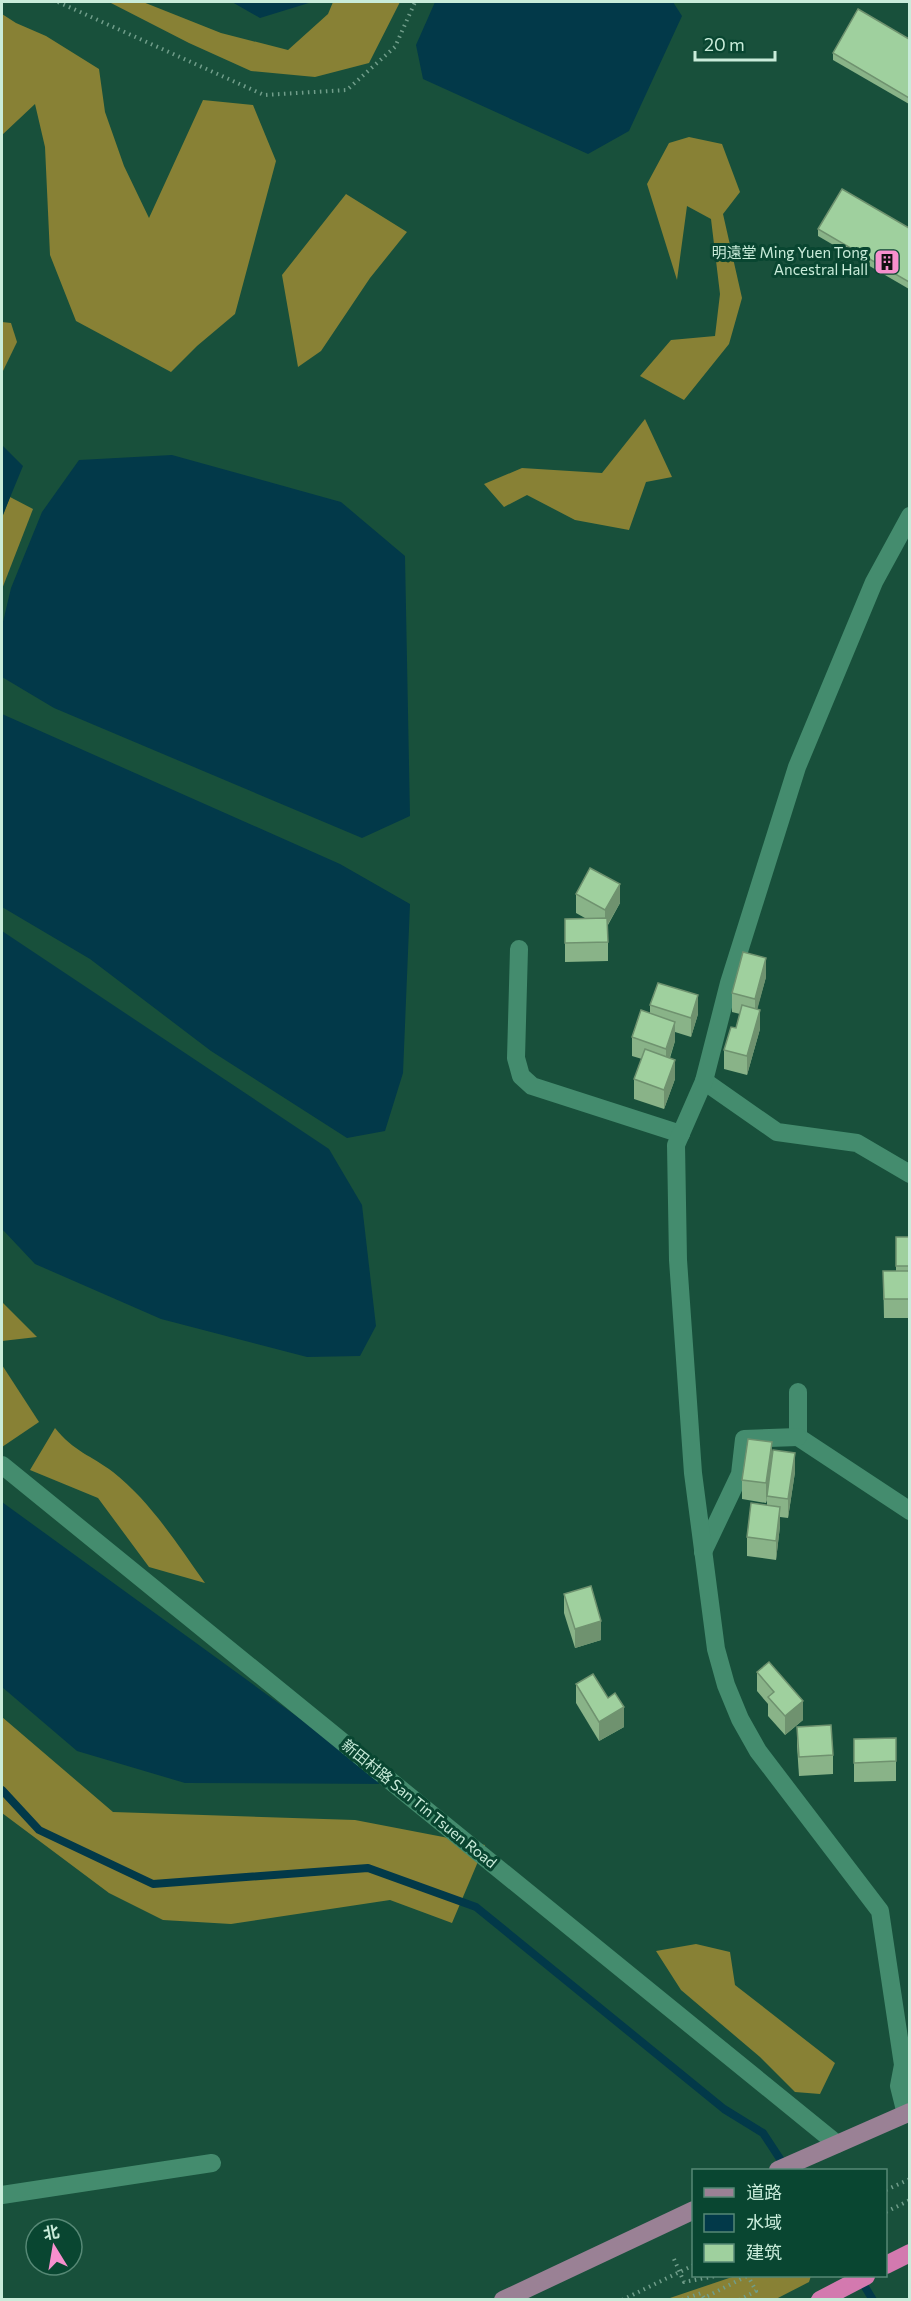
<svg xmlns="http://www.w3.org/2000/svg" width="911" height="2301" font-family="Commissioner,'Noto Sans SC',sans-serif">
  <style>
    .forest { fill: #888135 }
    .water { fill: #023949 }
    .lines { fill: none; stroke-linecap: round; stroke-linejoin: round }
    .stream { stroke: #023949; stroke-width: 8 }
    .path { stroke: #709d8a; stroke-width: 4; stroke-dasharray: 1.5 4.5; stroke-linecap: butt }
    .minor { stroke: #448c6e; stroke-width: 18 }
    .major { stroke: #9a8195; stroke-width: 18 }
    .highway { stroke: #d379af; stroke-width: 18 }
    .wall { fill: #89b388 }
    .shaded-wall { fill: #6f926f }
    .building { fill: #9fd09e; stroke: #6f926f; stroke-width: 1.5 }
    .labels { text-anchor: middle; stroke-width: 6; stroke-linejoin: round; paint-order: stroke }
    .poi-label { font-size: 15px; fill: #c9ecda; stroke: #094631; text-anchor: end }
    .street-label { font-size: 15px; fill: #c9ecda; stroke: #094631 }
  </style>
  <rect width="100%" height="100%" fill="#18503b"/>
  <!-- forest -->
  <g class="forest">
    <path d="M109,2H143L221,33L288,50L328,14L333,2H400L369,63L315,77L251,71L189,43Z"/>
    <path d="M2,14L16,23L46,36L99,69L105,112L124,166L149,218L203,100L253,105L276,161L235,314L197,346L171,372L76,321L50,255L45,147L35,104L2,135Z"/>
    <path d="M689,137L722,144L740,192L723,214L742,298L729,344L684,400L640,376L671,340L715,336L720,294L711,219L687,206L677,280L647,184L669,143Z"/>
    <path d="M346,194L407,232L370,278L321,351L298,367L282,275Z"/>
    <path d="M2,322L11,323L17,342L2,373Z"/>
    <path d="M645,419L672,477L646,482L629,530L575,520L527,495L504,507L484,484L522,468L602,473Z"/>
    <path d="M10,497L33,509L2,589V518Z"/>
    <path d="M2,1302L37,1337L2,1341Z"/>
    <path d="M2,1365L39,1422L2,1447Z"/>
    <path d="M55,1428C73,1451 92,1456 113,1472C151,1502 177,1544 205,1583L149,1567L98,1498L30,1470Z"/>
    <path d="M2,1717L113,1812L355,1820L485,1845L452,1923L390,1900L231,1924L163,1920L109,1893L2,1813Z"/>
    <path d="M696,1944L730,1952L735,1985L835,2063L820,2094L795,2092L760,2057L681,1990L656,1951Z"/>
    <path d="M735,2276H811L809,2282L776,2299H667Z"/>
  </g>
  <!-- water -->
  <g class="water">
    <path d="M232,2H312L260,18Z"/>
    <path d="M435,2H673L682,16L629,131L588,154L423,79L416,45Z"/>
    <path d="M2,445L23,466L2,517Z"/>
    <path d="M172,455L341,502L405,556L410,816L362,838L54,708L2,677V626L11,588L42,512L79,460Z"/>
    <path d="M2,714L340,864L410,904L403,1073L385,1131L347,1138L211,1051L90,959L2,907Z"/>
    <path d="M2,931L329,1149L362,1205L376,1326L360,1356L307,1357L161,1319L35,1264L2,1229Z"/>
    <path d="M2,1502L390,1784L185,1783L77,1751L2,1687Z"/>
  </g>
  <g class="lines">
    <!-- stream -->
    <g class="stream">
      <path d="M2,1790L39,1830L153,1884L368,1868L476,1907L724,2109L763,2133L786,2168"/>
      <path d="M859,2277L873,2300"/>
    </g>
    <!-- path -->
    <g class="path">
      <path d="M58,2L264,95L347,90L395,47L415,2"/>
      <path d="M886,2190L910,2179"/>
      <path d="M886,2212L910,2200"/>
      <path d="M674,2259L684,2282L716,2276"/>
      <path d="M622,2300L694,2265"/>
      <path d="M682,2300L701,2293L704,2298L747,2276"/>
      <path d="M739,2300L756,2291L748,2276"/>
    </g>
    <!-- minor -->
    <g class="minor">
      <path d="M519,949L516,1058L521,1076L532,1086L681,1134"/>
      <path d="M704,1081L777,1132L857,1143L910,1174"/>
      <path d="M798,1392V1437L910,1511"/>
      <path d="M2,1465L837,2144"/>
      <path d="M703,1552L740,1474L744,1439L798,1437"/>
      <path d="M906,2114L899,2086L903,2065L880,1911L758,1751L740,1719L726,1685L716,1649L693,1473L678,1260L676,1145L704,1081L729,983L797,767L874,582L910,516"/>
      <path d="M2,2195L212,2163"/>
    </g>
    <!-- major -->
    <g class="major">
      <path d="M778,2170L910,2112"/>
      <path d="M503,2300L694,2210"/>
    </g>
    <!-- highway -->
    <g class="highway">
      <path d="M886,2265L910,2253"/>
      <path d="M820,2300L866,2276"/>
    </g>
  </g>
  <!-- wall -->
  <g class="wall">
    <path d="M909,39V104L833,60V53Z"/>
    <path d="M909,228V289L818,236V229Z"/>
    <path d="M576,894L620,903L608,925V961L565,962V919L585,918L576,913Z"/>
    <path d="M766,977L757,1009L760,1029L747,1075L724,1069V1050L736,1028L740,1014L732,1012V993Z"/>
    <path d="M650,1005L698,1014L691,1037L675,1032V1041L670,1058L675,1079L664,1109L634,1099V1079L642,1059L632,1056V1037L650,1013Z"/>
    <path d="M896,1237H909V1318H884L883,1271H896Z"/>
    <path d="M772,1458L795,1472L788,1518L780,1517V1526L776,1560L747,1556V1537L767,1505V1500L766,1503L742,1499V1480Z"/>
    <path d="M564,1594L601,1640L575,1648L564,1613Z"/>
    <path d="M757,1672L803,1720L785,1735L768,1716V1704L757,1691Z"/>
    <path d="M576,1684L608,1698L624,1727L599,1741L576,1703Z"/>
    <path d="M797,1727L833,1755V1774L799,1776L797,1746Z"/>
    <path d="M896,1738V1781L854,1782V1739Z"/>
  </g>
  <!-- shaded-wall -->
  <g class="shaded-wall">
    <path d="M620,884V903L605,929V910Z"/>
    <path d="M766,958V977L755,1018V999Z"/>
    <path d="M698,995V1014L691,1037V1018Z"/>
    <path d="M760,1010V1029L747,1075V1056Z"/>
    <path d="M675,1022V1041L666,1068V1049Z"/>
    <path d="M675,1060V1079L664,1109V1090Z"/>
    <path d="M772,1442V1461L766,1503V1483Z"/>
    <path d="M795,1453V1472L788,1518V1499Z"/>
    <path d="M780,1507V1526L776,1560V1541Z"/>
    <path d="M601,1621V1640L575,1648V1629Z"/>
    <path d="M803,1701V1720L785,1735V1716Z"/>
    <path d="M624,1707V1727L599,1741V1722Z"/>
  </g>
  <!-- building -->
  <g class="building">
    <path d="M858,9L909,39V98L833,53Z"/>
    <path d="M842,189L909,228V282L818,229Z"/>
    <path d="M590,868L620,884L605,910L576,894Z"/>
    <path d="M607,918L608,942L565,943V919Z"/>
    <path d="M743,952L766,958L755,999L732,993Z"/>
    <path d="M658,983L698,995L691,1018L650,1005Z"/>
    <path d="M742,1005L760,1010L747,1056L724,1050L731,1027L736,1028Z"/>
    <path d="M641,1010L675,1022L666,1049L632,1037Z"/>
    <path d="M645,1049L675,1060L664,1090L634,1079Z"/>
    <rect x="896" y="1237" width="13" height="29"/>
    <path d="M883,1271H909V1299H884Z"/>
    <path d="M748,1439L772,1442L766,1483L742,1480Z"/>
    <path d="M773,1450L795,1453L788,1499L767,1496Z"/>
    <path d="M751,1503L780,1507L776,1541L747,1537Z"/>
    <path d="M591,1586L601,1621L575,1629L564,1594Z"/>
    <path d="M769,1662L803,1701L785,1716L768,1697L774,1692L757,1672Z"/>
    <path d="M593,1674L608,1698L615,1693L624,1707L599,1722L576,1684Z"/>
    <path d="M831,1725L833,1755L799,1757L797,1727Z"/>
    <path d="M896,1738V1761L854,1763V1739Z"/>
  </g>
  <!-- icons -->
  <defs>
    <g id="building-square" transform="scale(1.35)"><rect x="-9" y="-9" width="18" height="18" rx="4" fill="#f790ce" stroke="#094631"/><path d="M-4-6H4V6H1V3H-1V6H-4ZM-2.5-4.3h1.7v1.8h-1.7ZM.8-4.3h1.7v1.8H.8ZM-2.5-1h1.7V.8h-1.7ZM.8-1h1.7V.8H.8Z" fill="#111"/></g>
  </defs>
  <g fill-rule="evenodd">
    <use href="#building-square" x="887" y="262"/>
  </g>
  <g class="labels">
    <!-- poi labels -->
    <g class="poi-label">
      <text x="868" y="258">明遠堂 Ming Yuen Tong<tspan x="868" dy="17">Ancestral Hall</tspan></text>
    </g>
    <!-- street labels -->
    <g class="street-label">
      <text transform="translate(419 1804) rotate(39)" y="5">新田村路 San Tin Tsuen Road</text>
    </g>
  </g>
  <!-- border -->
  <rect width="911" height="2301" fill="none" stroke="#c9ecda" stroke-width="6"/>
  <!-- legend -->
  <rect x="692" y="2169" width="195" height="108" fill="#094631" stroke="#568875" stroke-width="1.5"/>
  <rect x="704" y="2188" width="30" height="9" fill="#9a8195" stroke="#568875" stroke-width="1.5"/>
  <text x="746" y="2199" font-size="18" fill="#c9ecda">道路</text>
  <rect x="704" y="2214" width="30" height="18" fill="#023949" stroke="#568875" stroke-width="1.5"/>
  <text x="746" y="2229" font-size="18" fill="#c9ecda">水域</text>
  <rect x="704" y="2244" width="30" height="18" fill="#9fd09e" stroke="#568875" stroke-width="1.5"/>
  <text x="746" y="2259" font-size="18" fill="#c9ecda">建筑</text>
  <!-- north arrow -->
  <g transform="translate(54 2247) rotate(349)"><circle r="28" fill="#094631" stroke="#568875" stroke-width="1.5"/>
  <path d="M0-4.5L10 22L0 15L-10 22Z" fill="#f790ce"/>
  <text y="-9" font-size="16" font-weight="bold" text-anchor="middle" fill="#c9ecda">北</text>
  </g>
  <!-- scale -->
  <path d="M695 51v9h80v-9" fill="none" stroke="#c9ecda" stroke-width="3"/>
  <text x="704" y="51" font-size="18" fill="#c9ecda" stroke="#094631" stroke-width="4.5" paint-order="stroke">20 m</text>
</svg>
